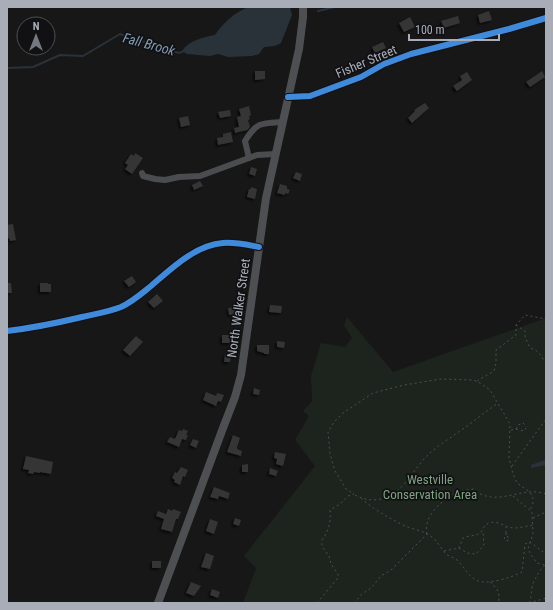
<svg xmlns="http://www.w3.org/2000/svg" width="553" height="610" font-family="'Roboto Condensed',sans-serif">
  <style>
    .green { fill: #1d241e }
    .water { fill: #2a3239 }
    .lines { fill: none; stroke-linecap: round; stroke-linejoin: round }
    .stream { stroke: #2a3239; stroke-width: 2 }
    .building { fill: #353536; filter: url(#shadow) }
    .path { stroke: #4d4e52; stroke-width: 1; stroke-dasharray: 2 3; stroke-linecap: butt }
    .minor { stroke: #4b4c50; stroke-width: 6 }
    .major { stroke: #4d4f52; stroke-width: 8 }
    .cycleway-casing { stroke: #111113; stroke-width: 8 }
    .cycleway { stroke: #408adc; stroke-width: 6 }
    .labels { text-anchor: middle; stroke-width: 3.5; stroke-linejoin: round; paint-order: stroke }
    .street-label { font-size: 13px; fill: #a8adb8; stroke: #111113 }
    .park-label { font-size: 13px; fill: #7fa381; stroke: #111113 }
    .water-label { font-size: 14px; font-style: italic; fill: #7f9bb3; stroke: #111113 }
  </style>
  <defs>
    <filter id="shadow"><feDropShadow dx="-2" dy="2" stdDeviation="1" flood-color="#0009"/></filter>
  </defs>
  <rect width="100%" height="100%" fill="#171717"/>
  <!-- green -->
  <path class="green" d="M347,317L393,372L546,318V603H243L256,568L244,556L315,466L295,440L309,416L303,411L312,401L311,376L321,343L345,347L352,338L344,325Z"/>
  <!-- water -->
  <g class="water">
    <path d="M248,7H290L292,15L281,43L275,46L264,47L259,54L252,56L228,57L218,54L210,56L187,54L182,51C188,41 204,37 215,35C223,23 234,13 248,7Z"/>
    <path d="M546,460V465L531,468V465L539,462Z"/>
  </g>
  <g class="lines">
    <!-- stream -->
    <g class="stream">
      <path d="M318,11L335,7"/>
      <path d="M7,68L33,67L60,55L83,56L120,34L179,53L184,51"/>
    </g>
  </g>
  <!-- building -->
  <g class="building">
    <path d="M489,11L492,20L480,23L478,15Z"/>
    <path d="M458,16L460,23L444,28L441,21Z"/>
    <path d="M410,17L415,27L404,32L399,23Z"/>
    <path d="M383,42L386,48L375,53L372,47Z"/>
    <path d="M255,71H265V79L255,80Z"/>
    <path d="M542,71L545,77L530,87L526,82Z"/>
    <path d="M467,72L472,80L457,91L453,86L462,80L460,76Z"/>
    <path d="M425,103L429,108L412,123L408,118L415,111L414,110Z"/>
    <path d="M249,106L251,115L249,116L250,119L248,120L250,127L247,130L235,133L234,128L239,127L237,117L241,116L239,109Z"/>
    <path d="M230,110L231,116L220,118L218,112Z"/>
    <path d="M188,116L190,125L181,127L179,118Z"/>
    <path d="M231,132L233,142L218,145L217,138L223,137V134Z"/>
    <path d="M135,153L143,158L132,174L125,169L128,165L125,163L131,154L134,156Z"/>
    <path d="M251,167L257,169L255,176L249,174Z"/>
    <path d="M296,172L302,174L300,181L293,178Z"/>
    <path d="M200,181L203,186L194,190L192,185Z"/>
    <path d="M280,184L287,186V189L290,190L288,194L285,193V195L277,193Z"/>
    <path d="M251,187L257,189L255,199L247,197L249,189H251Z"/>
    <path d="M13,224L16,240L10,241L9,238L7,239V225Z"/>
    <path d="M132,276L136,282L129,287L124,281Z"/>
    <path d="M7,283H11L12,293H7Z"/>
    <path d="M40,283H48V284H51V292H40Z"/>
    <path d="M157,294L163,301L154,308L148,302Z"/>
    <path d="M270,305L282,306L281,313L269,312Z"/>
    <path d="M235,307V315H229L228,308Z"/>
    <rect x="222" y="335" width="9" height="8"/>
    <path d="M136,336L143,342L130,356L123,350Z"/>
    <path d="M277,341L285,342L284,348L277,347Z"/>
    <path d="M257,345H269V354H264V353L257,351Z"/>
    <path d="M225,354H231L230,362H224Z"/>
    <path d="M254,388L260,390L259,395L253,394Z"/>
    <path d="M206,392L216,396L217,393L224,395L221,402L218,401L216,406L203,400Z"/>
    <path d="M183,429L188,431L186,435H188L186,440L182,439L179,447L167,442L170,437L175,439L179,430L182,431Z"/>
    <path d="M233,435L240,438L237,447V449L242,451L241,456L227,452Z"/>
    <path d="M193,439L199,441L196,448L190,445Z"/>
    <path d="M275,452L286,454L283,466L276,464L277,459L274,458Z"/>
    <path d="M26,456L53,462L51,474L40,472V473L34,472L33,474L28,473L29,470L23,469Z"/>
    <path d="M248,464V472H242V465Z"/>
    <path d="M181,467L188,470L185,477L183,476L180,485L174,482L175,480L172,478L175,472L177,473Z"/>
    <path d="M270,468L278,471L276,476L269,474Z"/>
    <path d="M214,487L230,493L228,499L219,496L218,499L210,497Z"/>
    <path d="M168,509L172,511L173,509L181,512L178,519H176L172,532L161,529L164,519L156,516L158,511L166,514Z"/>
    <path d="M235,518L241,520L239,526L233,524Z"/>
    <path d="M210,519L218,522L214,534L206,531Z"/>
    <path d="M206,553L214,556L210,569L201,567Z"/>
    <rect x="152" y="561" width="9" height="7"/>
    <path d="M191,582L201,586L194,596L186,593Z"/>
    <path d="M212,589L220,592L218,598L210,595Z"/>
  </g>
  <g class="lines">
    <!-- path -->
    <g class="path">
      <path d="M516,325L525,331V337L530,348C538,350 540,354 544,361L546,362"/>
      <path d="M477,381L494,371L496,363V350L516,335V325L525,315L546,319"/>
      <path d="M516,429L524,431L526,428"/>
      <path d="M511,430L516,429L518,425L523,423L527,427"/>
      <path d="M512,466L546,419"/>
      <path d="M355,495C365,500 375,502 387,497C406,489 415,466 431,452C442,443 454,435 466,427C476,419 487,411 498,403"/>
      <path d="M513,496L532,512L533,534L528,549L531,555L537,563L544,565"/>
      <path d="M361,498C374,510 389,518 405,526C415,530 427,531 435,540C439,544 442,550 446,554C450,557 456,558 459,562C465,569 469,577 478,581C488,585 513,577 522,572L525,544L530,542L546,554"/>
      <path d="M533,518L546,512"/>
      <path d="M506,533V536L504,538L506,541L509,540L507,535"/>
      <path d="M506,533V527"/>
      <path d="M427,534C422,516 445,497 460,491C464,490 468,490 473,489C496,509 521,485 546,494"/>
      <path d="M459,548L467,553L476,554L484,545L483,531"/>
      <path d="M444,551L459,548L463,538C469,535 476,537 481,532C484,528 484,525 489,523C499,520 505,528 514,528C520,528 527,526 533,525"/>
      <path d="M490,582C497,588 501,593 498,603"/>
      <path d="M317,603L338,578V574L331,564L329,556L322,546V540C329,530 331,522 330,510L340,504L348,496L354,494L346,489L335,471L330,454L328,432L334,422L343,413L373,393L404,385L441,379L473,380L480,383L490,390L510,424L509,458L513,474L517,483L530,492L533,498V503L530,510"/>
      <path d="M354,603L362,594L371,588L381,576L391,570L427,534"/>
      <path d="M529,603C532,597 531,590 533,583C537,576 540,569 546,564"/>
      <path d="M529,603L546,598"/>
    </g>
    <!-- minor -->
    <g class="minor">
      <path d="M288,97L310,96L361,77L384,64L411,54L509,29L546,18"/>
      <path d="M249,158L245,141C257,122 261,123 282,122"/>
      <path d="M142,173L143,176L155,179L165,180L179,177L200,176L257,155L275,154"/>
      <path d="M7,331C32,328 57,323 82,317C95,314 108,312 121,307C132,302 141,294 151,286C171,269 195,245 223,243C235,242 248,245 259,247"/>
    </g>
    <!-- major -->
    <path class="major" d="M158,603L223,428L235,397L241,375L266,198L299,49L303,17V7"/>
    <!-- cycleway casing -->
    <g class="cycleway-casing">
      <g id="cycleway">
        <path d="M288,97L310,96L361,77L384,64L411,54L509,29L546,18"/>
        <path d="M7,331C32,328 57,323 82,317C95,314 108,312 121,307C132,302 141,294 151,286C171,269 195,245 223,243C235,242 248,245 259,247"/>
      </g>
    </g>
    <!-- cycleway -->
    <use href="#cycleway" class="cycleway"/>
  </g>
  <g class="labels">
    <!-- street labels -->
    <g class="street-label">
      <text transform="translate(366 61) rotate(-23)" y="5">Fisher Street</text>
      <text transform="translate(238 308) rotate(-82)" y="5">North Walker Street</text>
    </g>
    <!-- park labels -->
    <g class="park-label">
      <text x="430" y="484">Westville<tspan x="430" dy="15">Conservation Area</tspan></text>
    </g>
    <!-- water labels -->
    <g class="water-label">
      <text transform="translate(149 44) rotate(15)" y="5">Fall Brook</text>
    </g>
  </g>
  <!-- border -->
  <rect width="553" height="610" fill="none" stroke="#a8adb8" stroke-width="16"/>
  <!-- north arrow -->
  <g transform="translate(36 36)"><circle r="19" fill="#111113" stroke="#4d4f55"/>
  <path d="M0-3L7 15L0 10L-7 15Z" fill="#757880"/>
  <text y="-6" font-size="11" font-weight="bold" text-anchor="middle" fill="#a8adb8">N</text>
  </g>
  <!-- scale -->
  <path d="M409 34v6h90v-6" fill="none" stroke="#a8adb8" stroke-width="2"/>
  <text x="415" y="34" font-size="12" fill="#a8adb8" stroke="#111113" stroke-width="3" paint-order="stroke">100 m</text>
</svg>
